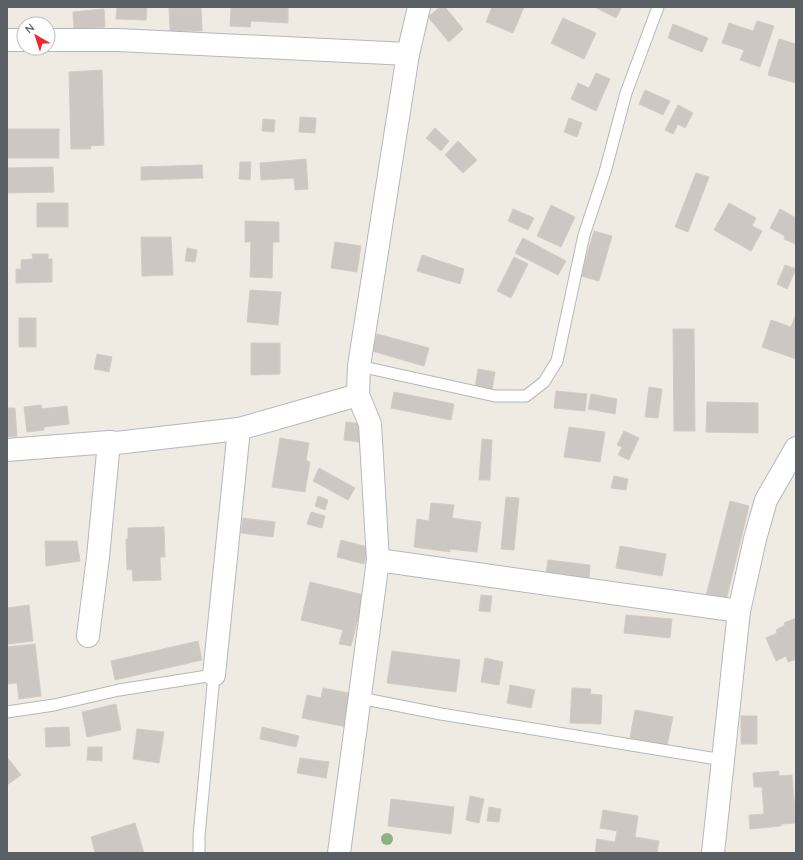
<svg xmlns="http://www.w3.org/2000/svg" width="803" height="860" font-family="Quicksand,sans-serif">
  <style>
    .building { fill: #ccc7c2; stroke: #d4ccc1 }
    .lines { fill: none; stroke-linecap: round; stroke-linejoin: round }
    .service-casing { stroke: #b4b7bb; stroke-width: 13 }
    .minor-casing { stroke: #b4b7bb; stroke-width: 24 }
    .service { stroke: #fff; stroke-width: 11 }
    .minor { stroke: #fff; stroke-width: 22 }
    .tree { fill: #8ab381 }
  </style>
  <rect width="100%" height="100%" fill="#efebe3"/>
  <!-- building -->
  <g class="building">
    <path d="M117,7H147L146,20L116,19Z"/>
    <path d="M231,7H288V23L251,21L250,27L230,26Z"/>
    <path d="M440,7H445L463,29L449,42L428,17Z"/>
    <path d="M492,7H524L513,33L486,22Z"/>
    <path d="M595,7H622L616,18Z"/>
    <path d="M169,8H201L202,31H170Z"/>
    <path d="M104,9L105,27L74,30L73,12Z"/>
    <path d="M563,18L596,33L584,59L551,43Z"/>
    <path d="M757,21L774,26L760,67L740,60L744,50L722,43L729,23L753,31Z"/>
    <path d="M673,24L708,38L702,52L668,38Z"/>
    <path d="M779,39L796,44V83L768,75Z"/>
    <path d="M102,70L104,145L90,146L91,149H71L69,72Z"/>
    <path d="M596,73L610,79L596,111L571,99L578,83L589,88Z"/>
    <path d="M645,90L670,101L663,115L639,104Z"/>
    <path d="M678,105L693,113L685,128L678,124L673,134L665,130Z"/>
    <path d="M300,117L316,118L315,133L299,132Z"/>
    <path d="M569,118L582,123L577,137L564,132Z"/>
    <path d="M263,119L275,120L274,132L262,131Z"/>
    <path d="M435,128L449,141L441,151L426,138Z"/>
    <rect x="7" y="129" width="52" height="29"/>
    <path d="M458,141L477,160L463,173L445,155Z"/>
    <path d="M306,159L308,189L295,190L294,178L261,180L260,163Z"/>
    <path d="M240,162H251L250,180L239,179Z"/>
    <path d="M202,165L203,178L141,180V167Z"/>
    <path d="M53,167L54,192L7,193V168Z"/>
    <path d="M696,173L709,177L688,232L675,227Z"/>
    <rect x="37" y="203" width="31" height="24"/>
    <path d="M729,203L756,218L752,226L762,231L751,251L714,230Z"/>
    <path d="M551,205L575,217L561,247L537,236Z"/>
    <path d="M513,209L534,218L528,230L508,221Z"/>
    <path d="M780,209L796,218L795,244L784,239L785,236L770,228Z"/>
    <path d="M245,221L279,222V242H273L272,278L250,277L251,242H245Z"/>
    <path d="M594,231L612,236L599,281L581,276Z"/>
    <path d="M141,237H171L173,275L142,276Z"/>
    <path d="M523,238L566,261L558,275L515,253Z"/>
    <path d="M335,242L361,246L357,272L331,268Z"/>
    <path d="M187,248L197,250L195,262L185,261Z"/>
    <path d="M32,254H48V259H52V282L16,283V269H21V260L33,259Z"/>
    <path d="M422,255L464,269L460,284L417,271Z"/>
    <path d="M514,257L528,264L511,298L497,291Z"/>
    <path d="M785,265L796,269L787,289L777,284Z"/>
    <path d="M250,290L281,292L278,325L247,322Z"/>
    <path d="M796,314V359L762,347L771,320L791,327Z"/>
    <rect x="19" y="318" width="17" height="29"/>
    <path d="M673,329H694L695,431H674Z"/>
    <path d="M377,334L429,348L424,366L372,351Z"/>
    <path d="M251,343H280V374L251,375Z"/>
    <path d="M97,354L112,357L109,372L94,369Z"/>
    <path d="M478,369L495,372L492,391L475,388Z"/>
    <path d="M649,387L662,389L658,418L645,417Z"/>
    <path d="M556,391L587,394L585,411L554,408Z"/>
    <path d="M394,392L454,404L451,420L391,408Z"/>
    <path d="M591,394L617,399L615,414L588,409Z"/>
    <path d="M707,402L758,403V433L706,432Z"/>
    <path d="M41,405L42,409L67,406L69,424L44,427V430L27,432L24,407Z"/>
    <path d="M7,408H15L17,436L7,437Z"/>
    <path d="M346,422L362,424L359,442L344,440Z"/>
    <path d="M569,427L605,432L600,462L564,457Z"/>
    <path d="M624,431L639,438L629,460L618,455L622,447L617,445Z"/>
    <path d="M280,438L309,443L306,460L310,462L305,492L272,487Z"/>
    <path d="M482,439L492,440L490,480H479Z"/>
    <path d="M319,468L355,488L348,500L313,481Z"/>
    <path d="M614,476L628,479L626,490L611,488Z"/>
    <path d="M318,496L328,500L325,510L315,506Z"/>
    <path d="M506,497L519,498L514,550L501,549Z"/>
    <path d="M730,501L749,506L726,601L706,596Z"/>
    <path d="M431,503L454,505L452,518L481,522L477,552L450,549V552L414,547L417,519L429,521Z"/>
    <path d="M311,512L325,516L322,528L307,524Z"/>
    <path d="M243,518L275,522L273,537L241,533Z"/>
    <path d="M164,527L165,557H160L161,580L133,581L132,569L127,570L126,539H128V528Z"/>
    <path d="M341,540L368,547L364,564L337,557Z"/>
    <path d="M45,541H77L80,561L46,566Z"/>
    <path d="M620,546L666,554L662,576L616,568Z"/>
    <path d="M548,560L590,565L589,579L546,575Z"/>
    <path d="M310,582L364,595L351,646L339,644L343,630L301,620Z"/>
    <path d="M481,595L492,596L490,612L479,611Z"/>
    <path d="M29,605L33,641L8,644L7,608Z"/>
    <path d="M626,615L672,619L670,638L624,633Z"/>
    <path d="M796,618V659L788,662L786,656L776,661L766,638L777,633L776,630L785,625L784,623Z"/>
    <path d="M198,641L202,660L115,680L111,661Z"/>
    <path d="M35,644L41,696L19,699L17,683L7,684V647Z"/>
    <path d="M392,651L460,660L456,692L387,683Z"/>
    <path d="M485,658L503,662L499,685L481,682Z"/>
    <path d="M510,685L535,690L531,708L507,703Z"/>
    <path d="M323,688L354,694L347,727L302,718L307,695L321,698Z"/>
    <path d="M572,688L591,689L590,694L602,695L601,724L570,723Z"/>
    <path d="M116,704L121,730L87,737L82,712Z"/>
    <path d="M635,710L673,717L667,745L630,738Z"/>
    <rect x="741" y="716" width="16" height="28"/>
    <path d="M69,727L70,746L46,747L45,728Z"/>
    <path d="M262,727L299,736L296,747L260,739Z"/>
    <path d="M137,729L164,732L159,763L133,759Z"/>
    <path d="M88,747H102V761L87,760Z"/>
    <path d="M7,757L21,775L7,785Z"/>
    <path d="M300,758L329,762L326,778L297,773Z"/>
    <path d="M779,771V776L792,775L796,823L781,824V826L750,829L749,815L764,814L762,787H754L753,773Z"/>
    <path d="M470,796L484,799L479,823L466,820Z"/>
    <path d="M391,799L454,807L451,834L388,826Z"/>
    <path d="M489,807L501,809L499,822L487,821Z"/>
    <path d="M603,810L638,816L635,837L659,841L657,853H595L597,839L615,842L617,831L600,828Z"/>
    <path d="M135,823L144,853H95L91,837Z"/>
  </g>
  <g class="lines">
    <!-- service casing -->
    <g class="service-casing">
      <g id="service">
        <path d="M359,366L495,396H526L544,382L557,361L584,235L605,172L626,93L658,7"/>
        <path d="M360,698L441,714L723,760"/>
        <path d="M7,712L54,705L119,690L214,675L199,836V853"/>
      </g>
    </g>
    <!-- minor casing -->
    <g class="minor-casing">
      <g id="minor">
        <path d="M7,40H24"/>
        <path d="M48,40H118L408,54"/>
        <path d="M7,450L109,442L116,443L239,429L358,395"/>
        <path d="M378,560L739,611"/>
        <path d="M88,636L98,557L109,442"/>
        <path d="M214,675L239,429"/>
        <path d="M339,853L378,560L370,424L358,395L359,366L408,54L419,7"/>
        <path d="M713,853L739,611L755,539L766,500L796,448"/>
      </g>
    </g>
    <!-- service -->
    <use href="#service" class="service"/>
    <!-- minor -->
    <use href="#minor" class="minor"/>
  </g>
  <!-- trees -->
  <circle class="tree" cx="387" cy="839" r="6"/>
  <!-- border -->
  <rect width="803" height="860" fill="none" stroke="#5b6064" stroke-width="16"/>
  <!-- north arrow -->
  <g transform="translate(36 36) rotate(321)"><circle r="19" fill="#ffffff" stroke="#bdbfc1"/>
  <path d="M0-3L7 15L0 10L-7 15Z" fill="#f02831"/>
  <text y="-6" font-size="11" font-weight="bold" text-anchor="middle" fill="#5b6064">N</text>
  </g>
</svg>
